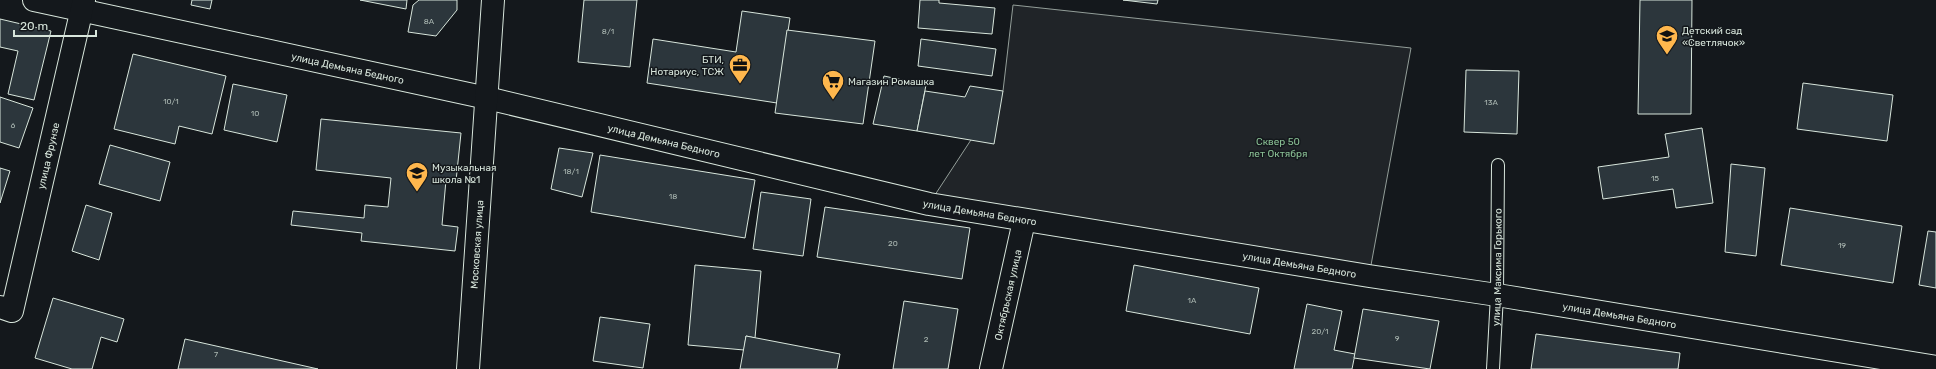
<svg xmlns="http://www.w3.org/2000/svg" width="1936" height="369" font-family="Rubik,sans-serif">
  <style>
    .green { fill: #202428; stroke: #939e99 }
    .building { fill: #2c363c; stroke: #d8e6dc }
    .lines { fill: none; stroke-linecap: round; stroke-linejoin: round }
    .lane-casing { stroke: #d8e6dc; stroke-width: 14 }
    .street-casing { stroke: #d8e6dc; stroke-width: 24 }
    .secondary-casing { stroke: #d8e6dc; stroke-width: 24 }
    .lane { stroke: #14181c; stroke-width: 12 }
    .street { stroke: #14181c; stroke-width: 22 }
    .secondary { stroke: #14181c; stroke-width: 22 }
    .labels { text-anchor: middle; stroke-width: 3; stroke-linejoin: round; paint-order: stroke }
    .number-label { font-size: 8px; fill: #adbab4 }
    .poi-label { font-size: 10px; fill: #d8e6dc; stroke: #14181c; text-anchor: start }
    .street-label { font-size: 10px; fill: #d8e6dc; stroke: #14181c }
    .park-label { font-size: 10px; fill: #8ac095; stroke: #14181c }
  </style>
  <rect width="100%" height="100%" fill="#14181c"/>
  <!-- green -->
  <path class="green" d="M1013,5L1411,48L1369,276L929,204L1003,91Z"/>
  <!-- building -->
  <g class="building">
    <path d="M192,0H212L210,9L191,5Z"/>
    <path d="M360,0H407L406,9Z"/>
    <path d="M419,0H457V10L436,36L408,32L413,5Z"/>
    <path d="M584,0H637L630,67L578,62Z"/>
    <path d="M920,0H939V3L995,8L992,34L918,28Z"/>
    <path d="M1123,0H1158L1157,4Z"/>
    <path d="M1640,0H1692L1691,114H1638Z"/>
    <path d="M742,11L790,18L777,103L647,83L653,39L736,52Z"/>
    <path d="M0,19L51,31L34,100L8,94L18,51L0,47Z"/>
    <path d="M787,30L875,41L863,124L775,113Z"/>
    <path d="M921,39L996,49L992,76L918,66Z"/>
    <path d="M133,54L226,76L212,134L179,126L175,144L114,129Z"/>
    <path d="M1466,70L1519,71L1517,134L1464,132Z"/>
    <path d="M884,76L926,85L917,131L873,124Z"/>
    <path d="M1803,83L1893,95L1887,141L1797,129Z"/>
    <path d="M233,84L287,95L277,142L224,130Z"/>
    <path d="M970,86L1003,91L994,144L917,131L925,91L965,97Z"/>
    <path d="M0,97L33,108L19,148L0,142Z"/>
    <path d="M321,119L461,133L456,181L446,180L442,225L458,227L455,251L361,241L362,233L291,225L293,211L364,218L365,205L388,207L391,178L316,170Z"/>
    <path d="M1702,128L1713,203L1676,208L1673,189L1603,199L1598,167L1669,157L1665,134Z"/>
    <path d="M110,145L170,162L160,201L99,184Z"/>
    <path d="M559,148L593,153L582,197L551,189Z"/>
    <path d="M600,155L755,180L745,238L591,212Z"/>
    <path d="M1731,164L1765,168L1756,256L1725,252Z"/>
    <path d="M0,168L10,171L0,203Z"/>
    <path d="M761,192L811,199L803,256L753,249Z"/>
    <path d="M86,205L112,213L99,260L72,251Z"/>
    <path d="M825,207L970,228L962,279L817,257Z"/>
    <path d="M1790,208L1902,226L1893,283L1781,265Z"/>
    <path d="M1928,231L1936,232V288L1919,285Z"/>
    <path d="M695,265L761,271L755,338L746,336L744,350L688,345Z"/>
    <path d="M1134,265L1259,288L1250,334L1126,311Z"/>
    <path d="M53,298L124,319L117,342L101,337L92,369H72L35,358Z"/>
    <path d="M904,301L958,309L948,369H893Z"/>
    <path d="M1307,304L1342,311L1334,350L1355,354L1352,369H1294Z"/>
    <path d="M1363,309L1439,321L1430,369L1354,358Z"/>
    <path d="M600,317L650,324L643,368L593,361Z"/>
    <path d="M1536,334L1680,353L1678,369H1531Z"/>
    <path d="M746,336L840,354L837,369H740Z"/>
    <path d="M185,339L318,369H178Z"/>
  </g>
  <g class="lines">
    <!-- lane casing -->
    <g class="lane-casing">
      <g id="lane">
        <path id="s1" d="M1493,369L1497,295L1498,165"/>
      </g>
    </g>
    <!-- street casing -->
    <g class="street-casing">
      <g id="street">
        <path id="s2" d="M34,0L487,98"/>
        <path id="s3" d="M0,307L12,311L84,0"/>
        <path id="s4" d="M991,369L1024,221"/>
      </g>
    </g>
    <!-- secondary casing -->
    <g class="secondary-casing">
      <g id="secondary">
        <path id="s5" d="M487,98L929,204L1369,276L1497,295L1936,367"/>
        <path id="s6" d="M468,369L493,0"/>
      </g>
    </g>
    <!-- lane -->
    <use href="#lane" class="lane"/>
    <!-- street -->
    <use href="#street" class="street"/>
    <!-- secondary -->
    <use href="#secondary" class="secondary"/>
  </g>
  <!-- icons -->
  <defs>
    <g id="school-pin" transform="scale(1.15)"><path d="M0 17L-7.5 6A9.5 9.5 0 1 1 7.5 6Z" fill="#ffb74d" stroke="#14181c"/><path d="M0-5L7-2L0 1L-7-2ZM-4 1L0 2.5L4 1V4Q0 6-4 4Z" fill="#111"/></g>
    <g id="office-pin" transform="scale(1.15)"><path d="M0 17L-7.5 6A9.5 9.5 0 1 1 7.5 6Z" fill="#ffb74d" stroke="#14181c"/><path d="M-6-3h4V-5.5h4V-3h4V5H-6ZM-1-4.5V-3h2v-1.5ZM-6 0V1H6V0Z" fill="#111"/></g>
    <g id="supermarket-pin" transform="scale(1.15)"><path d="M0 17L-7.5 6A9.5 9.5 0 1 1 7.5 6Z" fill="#ffb74d" stroke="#14181c"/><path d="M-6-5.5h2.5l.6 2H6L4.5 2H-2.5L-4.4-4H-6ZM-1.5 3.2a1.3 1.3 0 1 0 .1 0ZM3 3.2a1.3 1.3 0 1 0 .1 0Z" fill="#111"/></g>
  </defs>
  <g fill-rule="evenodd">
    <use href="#school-pin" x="1667" y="36"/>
    <use href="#office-pin" x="740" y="65"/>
    <use href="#supermarket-pin" x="833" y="81"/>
    <use href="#school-pin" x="417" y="173"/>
  </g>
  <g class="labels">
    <!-- number labels -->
    <g class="number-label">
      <text x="429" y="24">8А</text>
      <text x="608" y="34">8/1</text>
      <text x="171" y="104">10/1</text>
      <text x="1491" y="105">13А</text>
      <text x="255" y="116">10</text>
      <text x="13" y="128">6</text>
      <text x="571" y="174">18/1</text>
      <text x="1655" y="181">15</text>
      <text x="673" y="199">18</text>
      <text x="893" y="246">20</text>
      <text x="1842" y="248">19</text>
      <text x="1192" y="303">1А</text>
      <text x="1320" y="334">20/1</text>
      <text x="1397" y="341">9</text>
      <text x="926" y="342">2</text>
      <text x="216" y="357">7</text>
    </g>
    <!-- poi labels -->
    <g class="poi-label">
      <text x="1682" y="34">Детский сад<tspan x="1682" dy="12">«Светлячок»</tspan></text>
      <text x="724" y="63" text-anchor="end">БТИ,<tspan x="724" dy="12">Нотариус, ТСЖ</tspan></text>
      <text x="848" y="85">Магазин Ромашка</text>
      <text x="432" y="171">Музыкальная<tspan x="432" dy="12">школа №1</tspan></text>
    </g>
    <!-- street labels -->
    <g class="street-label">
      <text dy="4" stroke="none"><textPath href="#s2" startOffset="321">улица Демьяна Бедного</textPath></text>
      <text dy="4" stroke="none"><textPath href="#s5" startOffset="182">улица Демьяна Бедного</textPath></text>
      <text dy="4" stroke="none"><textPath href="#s3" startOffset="172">улица Фрунзе</textPath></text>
      <text dy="4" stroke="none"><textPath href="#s5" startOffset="506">улица Демьяна Бедного</textPath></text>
      <text dy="4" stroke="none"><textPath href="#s6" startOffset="125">Московская улица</textPath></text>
      <text dy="4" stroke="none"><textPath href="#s5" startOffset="830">улица Демьяна Бедного</textPath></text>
      <text dy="4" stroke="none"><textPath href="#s1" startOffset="102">улица Максима Горького</textPath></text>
      <text dy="4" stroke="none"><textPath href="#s4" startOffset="76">Октябрьская улица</textPath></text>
      <text dy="4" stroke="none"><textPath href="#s5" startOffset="1154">улица Демьяна Бедного</textPath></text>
    </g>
    <!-- park labels -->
    <g class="park-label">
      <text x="1278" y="145">Сквер 50<tspan x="1278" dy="12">лет Октября</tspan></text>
    </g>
  </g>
  <!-- scale -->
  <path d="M14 30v6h82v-6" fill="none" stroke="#d8e6dc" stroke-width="2"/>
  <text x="20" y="30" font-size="12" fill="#d8e6dc" stroke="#14181c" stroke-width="3" paint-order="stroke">20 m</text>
</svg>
